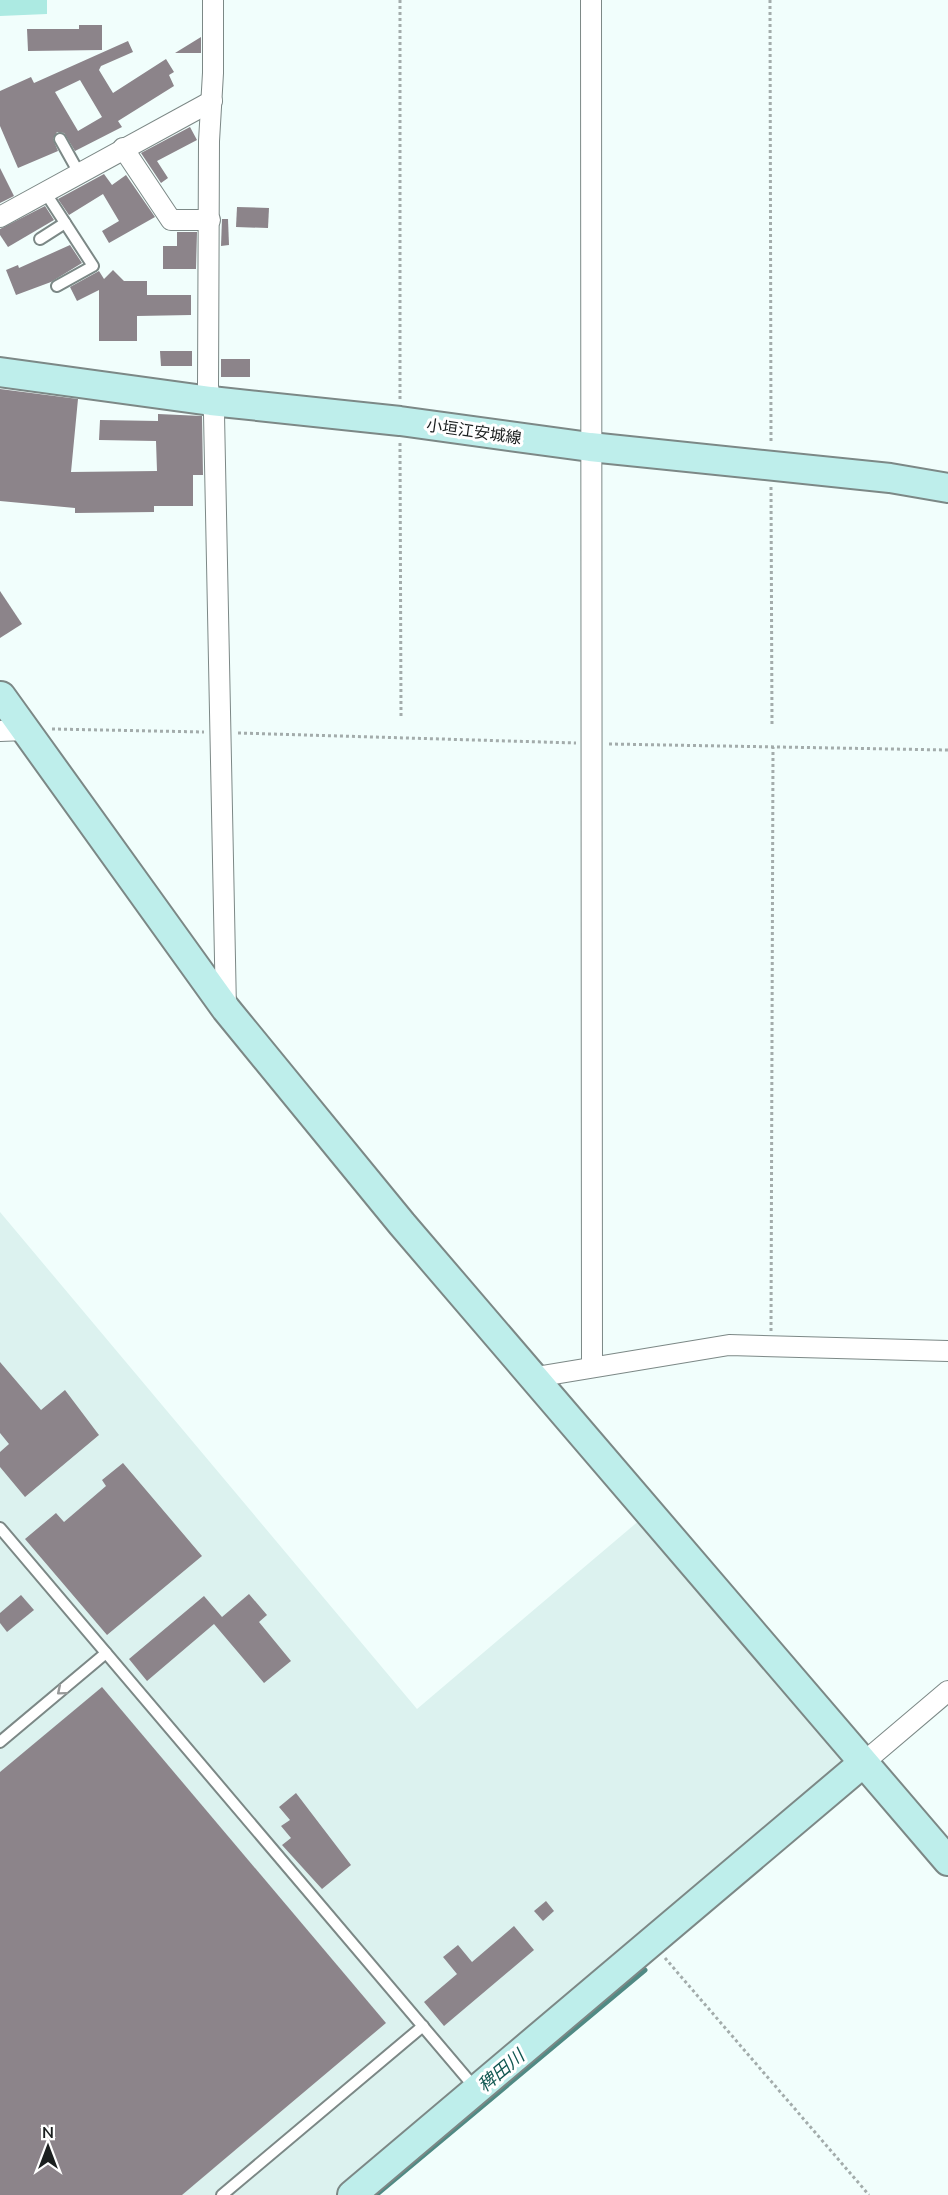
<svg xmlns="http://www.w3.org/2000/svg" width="948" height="2195" font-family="'Nunito Sans','Noto Sans JP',sans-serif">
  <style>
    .built { fill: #dcf2ef }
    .green { fill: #aceae2 }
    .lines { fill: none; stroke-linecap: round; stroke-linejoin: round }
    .stream { stroke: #508a84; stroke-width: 5 }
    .building { fill: #8c848a; fill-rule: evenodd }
    .lane-casing { stroke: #7c8886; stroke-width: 14 }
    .street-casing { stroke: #7c8886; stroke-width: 22 }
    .secondary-casing { stroke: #7c8886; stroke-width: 32 }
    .path { stroke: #a3acab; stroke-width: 3; stroke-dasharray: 3 3; stroke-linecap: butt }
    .lane { stroke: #fff; stroke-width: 10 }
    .street { stroke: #fff; stroke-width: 20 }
    .secondary { stroke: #beeeeb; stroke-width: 28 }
    .oneway { stroke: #989a9a }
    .labels { text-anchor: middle; stroke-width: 6; stroke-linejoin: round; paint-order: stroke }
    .street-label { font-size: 16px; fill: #1b1f1f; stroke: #fff }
    .water-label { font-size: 18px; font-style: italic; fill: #125852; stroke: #fff }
  </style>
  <rect width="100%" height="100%" fill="#f1fefc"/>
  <!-- built -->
  <path class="built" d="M0,1212L417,1709L641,1519L843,1758L840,1768L337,2195H0Z"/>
  <!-- green -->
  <path class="green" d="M0,0H47V14L0,16Z"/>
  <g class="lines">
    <!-- stream -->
    <path class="stream" d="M376,2195L645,1970"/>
  </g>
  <!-- building -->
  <g class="building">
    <path d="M79,25H102V50L28,51L27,29H79Z"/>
    <path d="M201,37V53H175Z"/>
    <path d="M128,41L133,52L101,66L99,70L113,93L166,59L174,72L169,75L174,86L118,121L122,127L75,151L64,133L57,132L53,139L58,151L18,168L0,126V91L31,77L34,83ZM80,80L102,117L78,131L55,92Z"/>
    <path d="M190,127L197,140L157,161L168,178L161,183L141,153Z"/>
    <path d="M0,168L14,196L0,203Z"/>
    <path d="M104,174L112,185L126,175L155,217L109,243L102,231L119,221L103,194L69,215L58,199Z"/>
    <path d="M45,206L54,220L8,247L0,235V229Z"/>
    <path d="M237,207L269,208L268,228L236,227Z"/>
    <path d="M222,219H228L229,245L221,246Z"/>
    <path d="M177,232H197L196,269H163V246H177Z"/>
    <path d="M70,245L82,263L51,282L16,295L6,270L18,265L19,268Z"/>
    <path d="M113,270L124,281H147V295H191V315L137,316V341H99V290L77,301L70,287L99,271L104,279Z"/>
    <path d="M160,351H192V366H161Z"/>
    <rect x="221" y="359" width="29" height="18"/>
    <path d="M0,389L78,399L71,472L157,471L156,441L99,440L100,420L158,421V414L202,416L203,475H193V506H154V512L75,513V508L0,501Z"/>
    <path d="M0,591L22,624L0,638Z"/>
    <path d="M0,1362L41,1410L65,1390L99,1435L25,1497L0,1467V1452L9,1444L0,1433Z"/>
    <path d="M123,1463L202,1556L107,1635L25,1539L56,1513L64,1522L106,1486L102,1480Z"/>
    <path d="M249,1594L267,1615L259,1622L291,1661L264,1683L214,1624L147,1681L129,1659L204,1596L222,1617Z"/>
    <path d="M21,1595L34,1610L7,1632L0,1623V1613Z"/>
    <path d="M102,1687L386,2023L182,2195H0V1772Z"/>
    <path d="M296,1793L351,1865L322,1889L282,1845L291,1838L281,1826L290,1820L279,1807Z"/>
    <path d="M546,1901L554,1911L543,1921L534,1911Z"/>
    <path d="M514,1926L534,1950L444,2026L424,2002L457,1974L443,1957L458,1945L472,1962Z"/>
  </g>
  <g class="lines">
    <!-- lane casing -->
    <g class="lane-casing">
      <g id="lane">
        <path d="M60,139L79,173"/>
        <path d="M45,192L93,266L57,286"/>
        <path d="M40,239L65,223"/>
        <path d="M0,1528L476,2089"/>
        <path d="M0,1742L106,1653"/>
        <path d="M222,2195L423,2026"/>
      </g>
    </g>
    <!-- street casing -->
    <g class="street-casing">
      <g id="street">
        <path d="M213,0V73L209,141L208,387L214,414L226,1009"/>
        <path d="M591,0L592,1366"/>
        <path d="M123,148L171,220H210"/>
        <path d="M0,217L212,101"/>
        <path d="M0,731L26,730"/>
        <path d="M536,1377L729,1345L948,1351"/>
        <path d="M863,1763L948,1691"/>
      </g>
    </g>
    <!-- secondary casing -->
    <g class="secondary-casing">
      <g id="secondary">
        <path d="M0,372L211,401L400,421L590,447L890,478L948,488"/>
        <path d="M1,696L226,1009L402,1224L948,1861"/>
        <path d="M352,2195L863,1763"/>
      </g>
    </g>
    <!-- path -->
    <g class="path">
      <path d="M400,0V400"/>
      <path d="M770,0L771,444"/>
      <path d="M400,443L401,716"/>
      <path d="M771,487L772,725"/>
      <path d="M52,729L204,732"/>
      <path d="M238,733L576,743"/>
      <path d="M609,744L948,750"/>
      <path d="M771,1331L773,747"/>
      <path d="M665,1958L869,2195"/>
    </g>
    <!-- lane -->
    <use href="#lane" class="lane"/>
    <!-- street -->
    <use href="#street" class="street"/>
    <!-- secondary -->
    <use href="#secondary" class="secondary"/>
  </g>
  <!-- one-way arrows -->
  <defs><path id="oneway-chevron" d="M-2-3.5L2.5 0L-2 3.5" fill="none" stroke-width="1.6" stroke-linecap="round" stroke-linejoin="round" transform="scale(1.5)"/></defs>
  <use class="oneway" href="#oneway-chevron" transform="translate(61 1691) rotate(140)"/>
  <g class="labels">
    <!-- street labels -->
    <g class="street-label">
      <text transform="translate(474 431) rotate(8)" y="6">小垣江安城線</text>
    </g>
    <!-- water labels -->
    <g class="water-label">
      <text transform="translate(501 2071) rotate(-40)" y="6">稗田川</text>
    </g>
  </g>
  <!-- north arrow -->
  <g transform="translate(48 2147)" stroke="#ffffff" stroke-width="4.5" paint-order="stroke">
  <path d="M0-4.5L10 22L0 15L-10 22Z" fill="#1b1f1f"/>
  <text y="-9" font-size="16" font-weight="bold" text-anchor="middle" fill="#1b1f1f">N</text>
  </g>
</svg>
